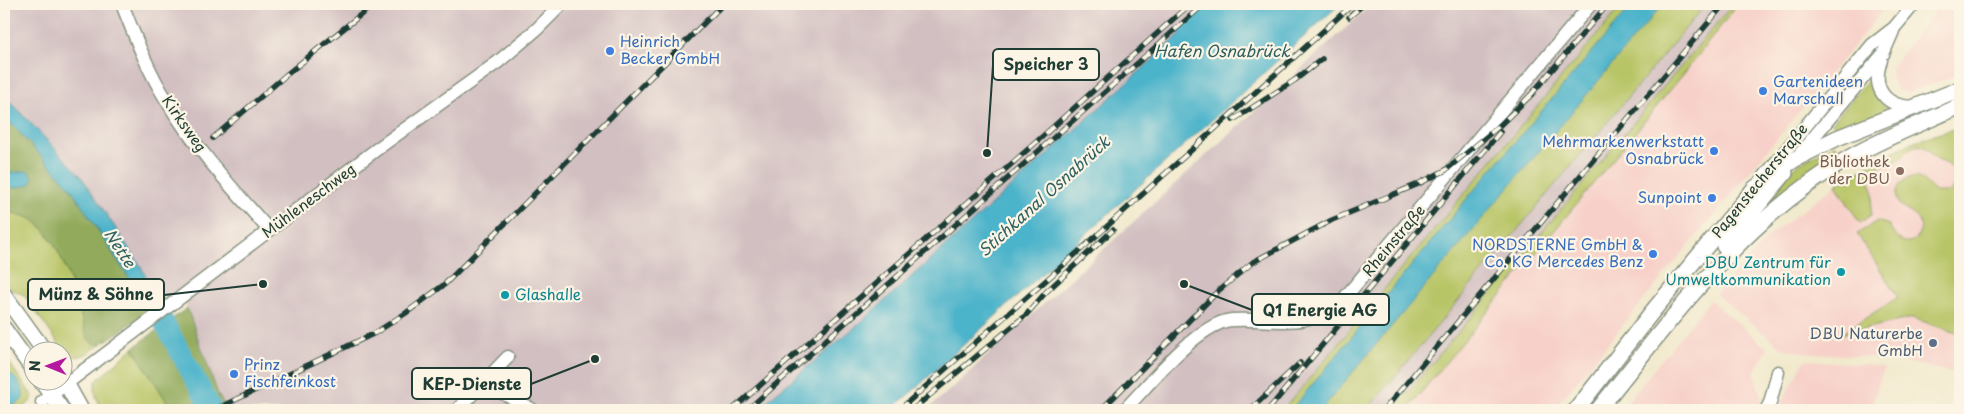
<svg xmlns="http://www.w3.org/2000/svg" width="1964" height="414" font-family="'Playpen Sans',sans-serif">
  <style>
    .built { fill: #f7d1c9 }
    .industrial { fill: #d2bfc1 }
    .green { fill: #b8c566; stroke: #6c814d }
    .forest { fill: #92aa5b; stroke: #587448 }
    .water { fill: #4bb3ca; stroke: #35787f }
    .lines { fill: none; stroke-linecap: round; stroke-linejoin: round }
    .river { stroke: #4bb3ca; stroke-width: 21 }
    .minor-casing { stroke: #889380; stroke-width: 15 }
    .major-casing { stroke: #889380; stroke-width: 18 }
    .minor { stroke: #fff; stroke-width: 12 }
    .major { stroke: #fff; stroke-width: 15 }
    .rail-casing { stroke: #1f3d34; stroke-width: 5.5 }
    .rail { stroke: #fcf5e5; stroke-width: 4; stroke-dasharray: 11; stroke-linecap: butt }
    .shop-dot { fill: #3f7fe0; stroke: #fcf5e5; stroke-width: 2 }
    .education-dot { fill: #8d6e63; stroke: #fcf5e5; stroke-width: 2 }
    .culture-dot { fill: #0f9aa8; stroke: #fcf5e5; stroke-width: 2 }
    .service-dot { fill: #5c6f8a; stroke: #fcf5e5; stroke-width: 2 }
    .labels { text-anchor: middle; stroke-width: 4.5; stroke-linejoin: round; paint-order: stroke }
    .shop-label { font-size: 15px; fill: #366cbe; stroke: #fcf5e5; text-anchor: start }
    .street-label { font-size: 15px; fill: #1f3d34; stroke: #fcf5e5 }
    .education-label { font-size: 15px; fill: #785e54; stroke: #fcf5e5; text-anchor: end }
    .culture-label { font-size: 15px; fill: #0d838f; stroke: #fcf5e5; text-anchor: end }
    .service-label { font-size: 15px; fill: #4e5e75; stroke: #fcf5e5; text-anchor: end }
    .water-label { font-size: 16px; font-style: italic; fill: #2c6061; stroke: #fcf5e5 }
    .leader { fill: none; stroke: #1f3d34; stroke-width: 2 }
    .callout-dot { fill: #1f3d34; stroke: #fcf5e5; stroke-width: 2 }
    .callout { fill: #fcf5e5; stroke: #1f3d34; stroke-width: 2 }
    .callout-label { font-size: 16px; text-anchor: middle; font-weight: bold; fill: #1f3d34 }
  </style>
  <rect width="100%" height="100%" fill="#fcf5e5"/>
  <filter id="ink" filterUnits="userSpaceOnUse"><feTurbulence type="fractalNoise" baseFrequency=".02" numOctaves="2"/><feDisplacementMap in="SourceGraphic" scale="10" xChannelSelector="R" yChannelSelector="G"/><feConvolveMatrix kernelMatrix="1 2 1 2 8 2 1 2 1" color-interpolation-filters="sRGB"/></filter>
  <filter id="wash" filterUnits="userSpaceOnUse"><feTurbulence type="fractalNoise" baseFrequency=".0096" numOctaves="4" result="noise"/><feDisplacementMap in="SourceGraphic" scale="20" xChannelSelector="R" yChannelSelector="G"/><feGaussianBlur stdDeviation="1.12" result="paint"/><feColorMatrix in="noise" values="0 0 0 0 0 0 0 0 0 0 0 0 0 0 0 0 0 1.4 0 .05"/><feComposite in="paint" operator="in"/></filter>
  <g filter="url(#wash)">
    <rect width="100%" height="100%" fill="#f1e9cc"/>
    <!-- built -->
    <g class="built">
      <path d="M1738,4H1888L1553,410H1406L1686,71Z"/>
      <path d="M1941,4H1960V74L1908,93L1896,89L1891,77L1892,66Z"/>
      <path d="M1960,127V374L1887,358L1799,352L1782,348L1716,294L1772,233L1836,185L1878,160L1912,142Z"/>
      <path d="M1710,300L1768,349L1754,371L1762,402L1757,410H1621Z"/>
      <path d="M1805,360L1869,365L1884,368L1870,410H1777Z"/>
    </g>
    <!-- industrial -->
    <g class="industrial">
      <path d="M4,4H1210L1179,31L1181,34L860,323L756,410H229L219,397L180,288L160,303L140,265L81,176L4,95Z"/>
      <path d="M1372,4H1623L1283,410H926L944,395Z"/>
      <path d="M1706,4H1733L1393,410H1367Z"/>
    </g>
    <!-- green -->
    <g class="green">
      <path d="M1623,4H1706L1367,410H1283Z"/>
      <path d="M1733,4H1738L1686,71L1415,400L1406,410H1393Z"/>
      <path d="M1871,77C1872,93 1877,102 1891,109L1838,130L1832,123Z"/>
      <path d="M1960,127V334L1913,318L1841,334L1898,297L1857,234L1877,221L1889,225C1892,230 1894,237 1900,240C1912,247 1923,235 1920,223C1916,212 1903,212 1898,202C1892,190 1904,174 1918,178C1925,180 1929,187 1936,192H1949C1956,185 1960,173 1950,166C1946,162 1940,162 1936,159C1931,155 1928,148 1922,146C1911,143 1905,156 1897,161C1889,166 1875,164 1870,173C1867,180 1872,185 1873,191C1874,200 1869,204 1872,214L1860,223L1836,185L1878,160L1912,142Z"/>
      <path d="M1835,145L1841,156L1754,220L1752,218L1793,169L1801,162Z"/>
      <path d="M4,211C12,213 22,215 30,218C62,235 78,305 87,338L92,343L101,344C87,353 78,364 63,350L24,295L9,288L4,281Z"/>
      <path d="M133,348L171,408L166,410H103C97,400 93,393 96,381Z"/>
      <path d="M4,355L33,397C27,409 17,410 4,410Z"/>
    </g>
    <!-- forest -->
    <g class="forest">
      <path d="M4,116L70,187L126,273L148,312L101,344L92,343L87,338C78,305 62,235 30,218C22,215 12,213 4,211Z"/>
      <path d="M187,308L219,397L229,410H166L171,408L133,348Z"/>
    </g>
    <!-- water -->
    <g class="water">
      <path d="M1210,4H1340L915,389L890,410H756L860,323L1181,34L1179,31Z"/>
      <path d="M1633,4H1663L1321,410H1291L1474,190Z"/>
      <path d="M4,95L81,176L140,265L160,303L148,312L126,273L70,187L4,116Z"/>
      <path d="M4,171L8,173L28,171L33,177L31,184L20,187L4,188Z"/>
      <path d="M4,370C23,380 36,406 4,406Z"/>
    </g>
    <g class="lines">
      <!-- river -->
      <path class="river" d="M148,294L212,410"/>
    </g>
  </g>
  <g filter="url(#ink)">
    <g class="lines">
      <!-- minor casing -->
      <g class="minor-casing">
        <g id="minor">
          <path d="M122,4C135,37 148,71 167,101C195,148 233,189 269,230"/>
          <path d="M1881,60C1871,89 1885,107 1915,107"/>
          <path d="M1798,156L1883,54L1893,31"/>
          <path d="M1764,177L1872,45L1894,28L1914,4"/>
          <path d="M485,383L533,410"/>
          <path d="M42,402L377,149L498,62L537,29L562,4"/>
          <path d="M457,410L508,357"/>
          <path d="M1124,410C1149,385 1192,330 1226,321C1235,319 1247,320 1256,320C1293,322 1311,324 1342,301L1591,4"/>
          <path d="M1766,410L1770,403L1778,372"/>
        </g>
      </g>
      <!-- major casing -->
      <g class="major-casing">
        <g id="major">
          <path d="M1724,246L1785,173"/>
          <path d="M4,295L45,352"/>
          <path d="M4,329L32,368"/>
          <path d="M62,376L81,410"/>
          <path d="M42,382L62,410"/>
          <path d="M1576,410L1652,312L1754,189L1776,172L1797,158L1837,138L1960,89"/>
          <path d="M1598,410C1672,318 1743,220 1847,159C1883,138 1922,123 1960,106"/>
        </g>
      </g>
      <!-- minor -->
      <use href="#minor" class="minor"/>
      <!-- major -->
      <use href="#major" class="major"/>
      <!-- rail casing -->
      <g class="rail-casing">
        <g id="rail">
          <path d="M1349,17L1364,4"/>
          <path d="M1529,97L1608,4"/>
          <path d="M1233,120L1295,80L1322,59"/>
          <path d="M213,138L286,75L374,4"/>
          <path d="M214,410L375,333L406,313L445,284L723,4"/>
          <path d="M732,410L1034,144L1190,4"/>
          <path d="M747,410L1204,4"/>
          <path d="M899,410L1103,230L1353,4"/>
          <path d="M912,410L1026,315L1046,292L1113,230"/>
          <path d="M1101,410L1218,291L1253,262L1332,220L1416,185L1446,170L1498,127L1534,92"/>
          <path d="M1250,410L1300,363"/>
          <path d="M1268,410L1500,132"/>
          <path d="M1384,410L1724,4"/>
        </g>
      </g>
      <!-- rail -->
      <use href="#rail" class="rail"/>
    </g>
  </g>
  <!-- markers -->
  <g class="shop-dot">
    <circle cx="610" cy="51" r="5"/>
    <circle cx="1763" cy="91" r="5"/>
    <circle cx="1714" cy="151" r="5"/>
    <circle cx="1712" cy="198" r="5"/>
    <circle cx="1653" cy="254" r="5"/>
    <circle cx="234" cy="374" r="5"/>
  </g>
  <circle class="education-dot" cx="1900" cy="171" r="5"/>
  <g class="culture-dot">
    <circle cx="1841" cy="272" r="5"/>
    <circle cx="505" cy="295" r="5"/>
  </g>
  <circle class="service-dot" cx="1933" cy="343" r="5"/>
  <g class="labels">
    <!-- shop labels -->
    <g class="shop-label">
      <text x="620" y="47">Heinrich<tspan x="620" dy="17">Becker GmbH</tspan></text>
      <text x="1773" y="87">Gartenideen<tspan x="1773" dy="17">Marschall</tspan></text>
      <text x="1704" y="147" text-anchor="end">Mehrmarkenwerkstatt<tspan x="1704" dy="17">Osnabrück</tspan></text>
      <text x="1702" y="203" text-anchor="end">Sunpoint</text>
      <text x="1643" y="250" text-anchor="end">NORDSTERNE GmbH &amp;<tspan x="1643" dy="17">Co. KG Mercedes Benz</tspan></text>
      <text x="244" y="370">Prinz<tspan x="244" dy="17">Fischfeinkost</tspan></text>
    </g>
    <!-- street labels -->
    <g class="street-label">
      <text transform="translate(184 124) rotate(55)" y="5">Kirksweg</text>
      <text transform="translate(1760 181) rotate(-51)" y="5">Pagenstecherstraße</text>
      <text transform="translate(309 201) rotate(-37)" y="5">Mühleneschweg</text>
      <text transform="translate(1394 241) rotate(-50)" y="5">Rheinstraße</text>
    </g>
    <!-- education labels -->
    <g class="education-label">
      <text x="1890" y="167">Bibliothek<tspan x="1890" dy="17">der DBU</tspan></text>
    </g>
    <!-- culture labels -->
    <g class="culture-label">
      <text x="1831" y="268">DBU Zentrum für<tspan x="1831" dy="17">Umweltkommunikation</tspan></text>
      <text x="515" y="300" text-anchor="start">Glashalle</text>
    </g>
    <!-- service labels -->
    <g class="service-label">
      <text x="1923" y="339">DBU Naturerbe<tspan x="1923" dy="17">GmbH</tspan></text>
    </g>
    <!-- water labels -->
    <g class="water-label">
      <text x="1222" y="57">Hafen Osnabrück</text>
      <text transform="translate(1044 196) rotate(-42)" y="6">Stichkanal Osnabrück</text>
      <text transform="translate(120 248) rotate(57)" y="6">Nette</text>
    </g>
  </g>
  <!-- callouts -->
  <path class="leader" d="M987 153L993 65M263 284L164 295M1184 284L1252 310M595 359L531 384"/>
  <g class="callout-dot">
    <circle cx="987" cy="153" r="5"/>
    <circle cx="263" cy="284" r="5"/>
    <circle cx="1184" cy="284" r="5"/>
    <circle cx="595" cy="359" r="5"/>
  </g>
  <g class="callout">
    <rect x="993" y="49" width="106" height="31" rx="5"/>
    <rect x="28" y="279" width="136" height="31" rx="5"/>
    <rect x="1252" y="294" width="137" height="31" rx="5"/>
    <rect x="412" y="368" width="119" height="31" rx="5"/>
  </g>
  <g class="callout-label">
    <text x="1046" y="70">Speicher 3</text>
    <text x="96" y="300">Münz &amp; Söhne</text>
    <text x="1320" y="316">Q1 Energie AG</text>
    <text x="472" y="390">KEP-Dienste</text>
  </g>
  <!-- margin -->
  <rect width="1964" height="414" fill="none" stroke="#fcf5e5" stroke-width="20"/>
  <!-- north arrow -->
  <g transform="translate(48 366) rotate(271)"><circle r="24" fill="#fcf5e5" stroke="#a4ab9e"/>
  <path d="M0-4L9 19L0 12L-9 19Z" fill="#b5179e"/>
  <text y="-8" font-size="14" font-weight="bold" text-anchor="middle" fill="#1f3d34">N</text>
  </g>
</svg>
